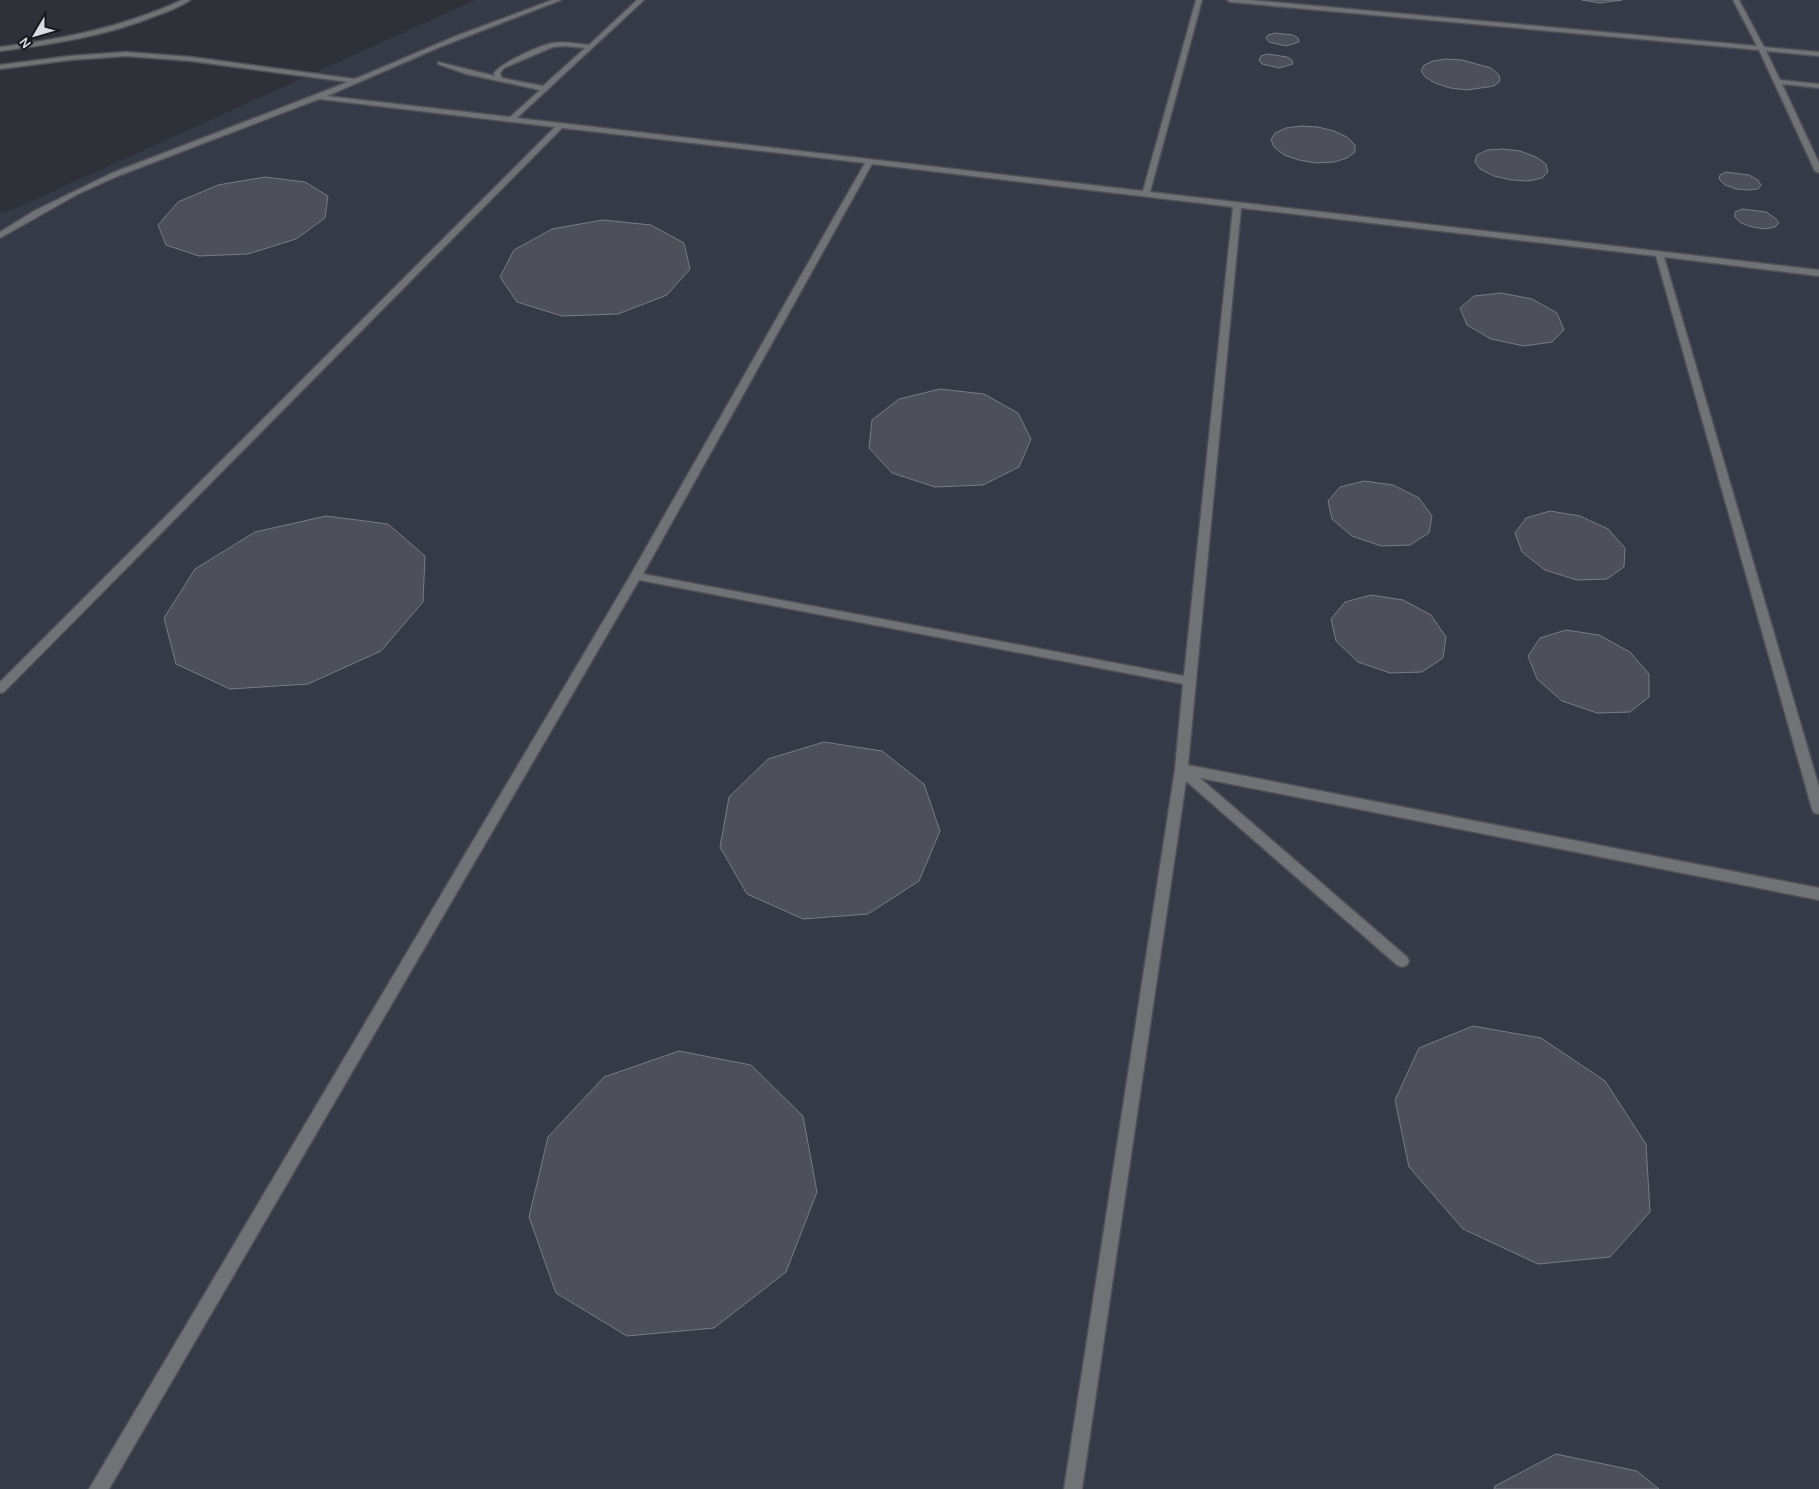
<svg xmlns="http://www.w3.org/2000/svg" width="1819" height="1489" font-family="Karla,sans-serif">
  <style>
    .built { fill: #363a47 }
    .building { fill: #4d5058; stroke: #787b84 }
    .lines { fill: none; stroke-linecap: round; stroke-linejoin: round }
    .minor-casing { stroke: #4e5057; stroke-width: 3 }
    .minor { fill: #717276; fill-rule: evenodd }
  </style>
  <rect width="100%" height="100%" fill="#2f3139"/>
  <!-- built -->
  <path class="built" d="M475,0H1819V1489H0V213L12,210Z"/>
  <!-- building -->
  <g class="building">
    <path d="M1582,0H1622L1600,3Z"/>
    <path d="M1275,33L1293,35L1298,38L1299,42L1286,46L1269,42L1266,38L1268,35Z"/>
    <path d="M1268,54L1287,57L1292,60L1293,64L1279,68L1262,64L1259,60L1261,56Z"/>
    <path d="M1446,59L1462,60L1491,68L1499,75L1500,81L1494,86L1467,90L1450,88L1435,83L1425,77L1421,71L1424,65L1433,61Z"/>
    <path d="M1301,126L1318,127L1334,131L1347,137L1355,145V152L1347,158L1334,162L1316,163L1299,160L1284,155L1274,147L1271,140L1275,133L1286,128Z"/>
    <path d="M1503,149L1520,151L1536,157L1546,164L1548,172L1542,178L1528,181L1511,180L1494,176L1480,169L1475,162L1477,155L1487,150Z"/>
    <path d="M1726,172L1749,175L1758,180L1761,185L1758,189L1748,190L1736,189L1725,185L1719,179L1720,175Z"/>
    <path d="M265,177L305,182L328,196L325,218L296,239L248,254L199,256L166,245L158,225L178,202L218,185Z"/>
    <path d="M1742,209L1766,212L1775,218L1779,223L1775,227L1765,229L1752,227L1741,223L1735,217V212Z"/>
    <path d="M603,220L651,225L684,243L690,269L667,295L618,314L562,316L517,302L500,277L514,250L552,229Z"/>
    <path d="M1501,293L1532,299L1557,313L1564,330L1552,342L1524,346L1491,339L1467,325L1460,308L1474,296Z"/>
    <path d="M940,389L984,394L1018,413L1031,439L1019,467L983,485L935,487L892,473L869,448L872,420L899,399Z"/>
    <path d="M1364,481L1393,485L1419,498L1432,516L1429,533L1410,545L1381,546L1352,536L1332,519L1328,501L1340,487Z"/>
    <path d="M1550,511L1580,516L1608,529L1625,548L1624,567L1607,579L1577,580L1545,570L1522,552L1515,533L1526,518Z"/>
    <path d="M326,516L388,524L425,556L423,602L381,651L308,684L230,689L176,664L164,618L195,569L255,532Z"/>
    <path d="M1371,595L1403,600L1431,615L1446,637L1443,658L1422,672L1390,673L1358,662L1336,641L1331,619L1345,602Z"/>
    <path d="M1566,630L1599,635L1630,652L1649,674V697L1630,712L1597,713L1562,701L1537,679L1528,656L1540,638Z"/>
    <path d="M824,742L882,751L924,784L940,831L919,881L868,914L803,919L747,894L720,847L729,797L768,759Z"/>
    <path d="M1473,1026L1541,1038L1605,1081L1646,1144L1650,1212L1610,1257L1538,1264L1463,1229L1409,1167L1395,1100L1419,1048Z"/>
    <path d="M679,1051L751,1065L803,1116L817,1192L786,1272L714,1328L627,1336L556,1293L529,1217L548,1137L604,1077Z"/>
    <path d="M1556,1454L1637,1471L1659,1489H1494L1495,1486Z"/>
  </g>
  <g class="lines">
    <!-- minor casing -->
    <g class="minor-casing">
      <g id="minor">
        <path d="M182,0H190C180,7 167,12 155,16C106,36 53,44 0,51V47C63,39 124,27 182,0Z"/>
        <path d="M552,0H561L440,47L327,96L510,117L540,90L466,74L438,64V62L495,76L494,73C501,63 540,45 553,43C565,41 577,44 589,45L637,0H644L517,118L1143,191L1196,0H1202L1150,192L1819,270V276L1664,257L1819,787V814L1814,813L1812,809L1656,256L1241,208L1188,765L1819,888V900L1200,778L1407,957L1409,961L1407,965L1402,967L1397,965L1186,781L1082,1489H1064L1175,769L1183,684L639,580L109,1489H89L630,576L865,163L562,128L4,692L0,693V682L555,127L319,99L118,176L78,194L0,238V232L34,211L112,173L348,82L191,61L126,56L70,60L0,69V65L70,56L126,52L191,57L355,79L456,36ZM564,46L585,48L543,86L502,78L500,73L504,68L553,47ZM872,164L1233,207L1184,676L643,574Z"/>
        <path d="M1227,0H1250L1757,46L1733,0H1739L1764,47L1819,52V56L1766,51L1780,80L1819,84V88L1782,84L1819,163V173L1815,171L1759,50L1230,2Z"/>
      </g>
    </g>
    <!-- minor -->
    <use href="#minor" class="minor"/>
  </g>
  <!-- north arrow -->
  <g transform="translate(35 35) rotate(232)" stroke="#18191d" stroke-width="4" paint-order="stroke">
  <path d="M0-4L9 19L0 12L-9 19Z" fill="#dadce1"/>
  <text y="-8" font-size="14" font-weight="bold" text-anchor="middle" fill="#dadce1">N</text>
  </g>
</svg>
